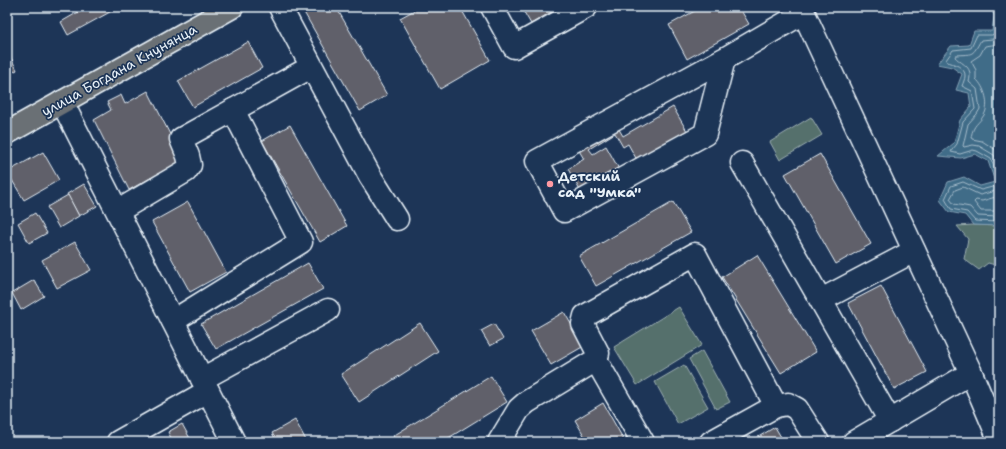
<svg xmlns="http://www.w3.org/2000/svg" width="1006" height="449" font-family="'Shantell Sans',sans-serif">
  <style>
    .green { fill: #546f6c; stroke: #9eb0b2 }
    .water { fill: #416c88; stroke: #84a1b5 }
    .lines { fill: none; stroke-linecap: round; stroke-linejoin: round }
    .shore { stroke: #a5bccb; stroke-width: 1 }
    .building { fill: #61616b; stroke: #e8f1f8 }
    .minor-casing { stroke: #e8f1f8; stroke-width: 25 }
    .major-casing { stroke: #e8f1f8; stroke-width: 25 }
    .minor { stroke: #1d3557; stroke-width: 22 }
    .major { stroke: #6b7074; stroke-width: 22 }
    .poi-dot { fill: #ff9aa2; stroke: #1d3557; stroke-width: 1.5 }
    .labels { text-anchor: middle; stroke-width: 3.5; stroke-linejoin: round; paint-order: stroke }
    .street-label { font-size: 14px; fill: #e8f1f8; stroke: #1d3557 }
    .poi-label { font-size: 14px; font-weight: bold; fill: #e8f1f8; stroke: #1d3557; text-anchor: start }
  </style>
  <rect width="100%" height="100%" fill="#1d3557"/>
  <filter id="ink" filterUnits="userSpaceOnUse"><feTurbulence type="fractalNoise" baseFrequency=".025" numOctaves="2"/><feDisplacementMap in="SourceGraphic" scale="8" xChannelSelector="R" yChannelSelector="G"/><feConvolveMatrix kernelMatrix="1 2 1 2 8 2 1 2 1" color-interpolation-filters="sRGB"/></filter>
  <g filter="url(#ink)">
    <!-- green -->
    <g class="green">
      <path d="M811,117L822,135L780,160L770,142Z"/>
      <path d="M973,225L999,226V266L988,263L979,270L964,259L968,239L957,226Z"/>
      <path d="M679,307L702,345L637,385L614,347Z"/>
      <path d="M702,351L730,402L716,409L689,359Z"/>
      <path d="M684,365L708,407L678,424L655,382Z"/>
    </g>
    <!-- water -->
    <path class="water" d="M991,7H999V226L973,225L965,215L949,212L940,200L948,182L964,177L980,186L995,182L988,161L975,154L961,158L938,156L954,143L960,120L971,107L969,93L956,90L962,74L952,67L937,64L951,46L969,45L974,31H992L994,16Z"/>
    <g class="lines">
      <!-- shore -->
      <g class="shore">
        <path d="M995,7L998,16L995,33L992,35H977L971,48L953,50L946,60L947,62C953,63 966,68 965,76C965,79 963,83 962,86L972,91L975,109L963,122L957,144L952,150L951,152L960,154L973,150L977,151L991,159L999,180"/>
        <path d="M999,36L993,39L981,40C972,56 974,54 956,55L955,57C964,66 973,66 969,82L977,89L980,109L977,114L968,124L963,146L964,147L973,145L979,146L994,155L999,166"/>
        <path d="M999,44L985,46L980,55L971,61L976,70V79C985,87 990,105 984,115C978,125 974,123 971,137L972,139L982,141L999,152"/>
        <path d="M999,182L996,186L981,190L963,182L951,186L945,199L951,209L967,212L975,221L999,222"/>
        <path d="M999,190L980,195L963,187L955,190L950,199L954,204L970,207L978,216L999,217"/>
        <path d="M999,196L982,201L976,200L974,202L981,211H999"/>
      </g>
    </g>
    <!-- building -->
    <g class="building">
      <path d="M87,7H119L68,35L61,22Z"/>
      <path d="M301,7H336L387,95L360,111Z"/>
      <path d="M420,7H460L490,60L440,89L400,18Z"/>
      <path d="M521,7H560L531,24Z"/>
      <path d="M702,7H739L749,24L687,59L669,25Z"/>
      <path d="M248,42L262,68L193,107L178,81Z"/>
      <path d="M7,50L17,70L7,75Z"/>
      <path d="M148,91L183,160L129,190L94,120L111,110L107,102L121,95L125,104Z"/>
      <path d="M673,107L687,131L637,160L628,144L623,147L615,133L589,149L593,154L606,146L620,171L582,194L568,169L584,159L578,149L617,126L623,136Z"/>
      <path d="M290,125L347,226L320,242L262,141Z"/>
      <path d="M43,152L59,180L24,200L7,172Z"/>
      <path d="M820,154L871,244L836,264L785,174Z"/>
      <path d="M84,184L97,206L79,216L67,194Z"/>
      <path d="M68,195L79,216L59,228L47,207Z"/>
      <path d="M188,202L226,272L190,292L152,222Z"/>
      <path d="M673,202L691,232L596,286L579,256Z"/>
      <path d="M35,213L47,233L29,243L18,223Z"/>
      <path d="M75,242L91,270L57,288L42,260Z"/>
      <path d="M757,255L816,352L781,373L722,277Z"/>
      <path d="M308,263L323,289L216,349L201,324Z"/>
      <path d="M34,280L44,296L21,310L12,293Z"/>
      <path d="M881,286L927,372L894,389L848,303Z"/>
      <path d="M564,312L584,346L551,365L531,331Z"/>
      <path d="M420,323L438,351L359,402L341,374Z"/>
      <path d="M494,324L503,339L490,346L481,331Z"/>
      <path d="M491,376L507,402L442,442H397L393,436Z"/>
      <path d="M603,403L625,442H588L575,420Z"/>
      <path d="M295,420L307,442H277L272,433Z"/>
      <path d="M182,424L192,442H173L168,432Z"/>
      <path d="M775,427L784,442H750Z"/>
    </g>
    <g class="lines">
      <!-- minor casing -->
      <g class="minor-casing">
        <g id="minor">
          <path d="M280,7L370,176L397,219"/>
          <path d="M492,7L514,47L586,7"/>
          <path d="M801,7L971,373L999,439"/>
          <path d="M724,59L705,134L564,211L537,161L724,59L803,13"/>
          <path d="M62,102L234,442"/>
          <path d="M742,163L890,421"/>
          <path d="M118,211L186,171L190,165L188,156L181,139L311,67"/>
          <path d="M821,300L914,251"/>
          <path d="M173,321L301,242L233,110"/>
          <path d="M596,360L598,353L583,324L585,316L695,254L776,406"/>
          <path d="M202,379L328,310"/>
          <path d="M118,442L208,391"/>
          <path d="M499,442L519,409L527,402L596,360L643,442"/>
          <path d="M711,442L776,406L788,404L797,409L818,442"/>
          <path d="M854,442L971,373"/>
        </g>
      </g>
      <!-- major casing -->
      <g class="major-casing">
        <path id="major" d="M7,133L232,7"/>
      </g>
      <!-- minor -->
      <use href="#minor" class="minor"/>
      <!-- major -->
      <use href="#major" class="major"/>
    </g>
  </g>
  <!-- markers -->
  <circle class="poi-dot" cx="550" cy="184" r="4"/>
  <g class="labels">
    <!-- street labels -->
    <g class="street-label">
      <text transform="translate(119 70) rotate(-29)" y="5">улица Богдана Кнунянца</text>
    </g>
    <!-- poi labels -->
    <g class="poi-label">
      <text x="558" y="181">Детский<tspan x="558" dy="16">сад "Умка"</tspan></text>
    </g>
  </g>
  <!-- margin -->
  <rect width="1006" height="449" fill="none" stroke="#1d3557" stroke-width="24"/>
  <rect x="12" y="12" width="982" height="425" fill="none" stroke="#e8f1f8" stroke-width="1.5" filter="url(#ink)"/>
</svg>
